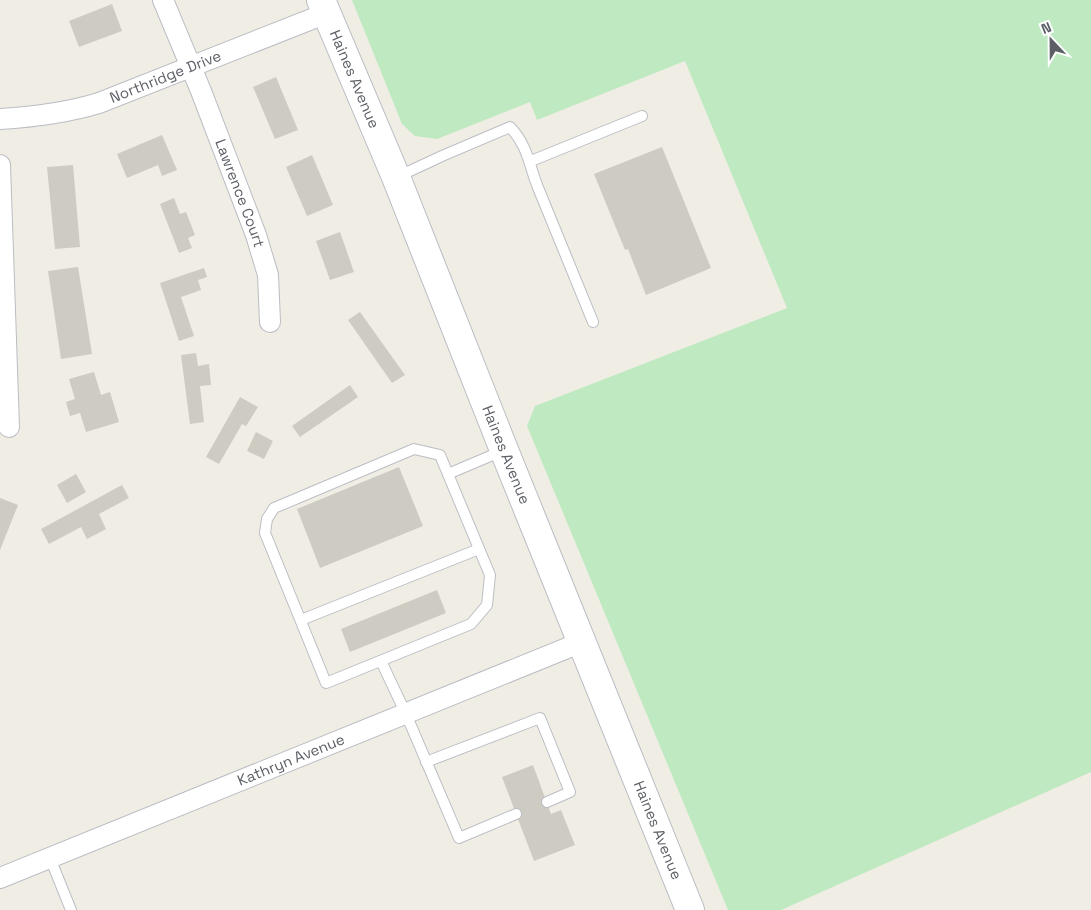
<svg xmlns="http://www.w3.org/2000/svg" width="1091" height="910" font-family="'Space Grotesk',sans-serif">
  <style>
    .green { fill: #bee9c1 }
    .building { fill: #cdcbc2 }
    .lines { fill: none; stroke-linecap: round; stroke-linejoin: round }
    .service-casing { stroke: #bbbdc4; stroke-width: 12 }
    .minor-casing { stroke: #bbbdc4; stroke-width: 22 }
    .secondary-casing { stroke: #b9bcc3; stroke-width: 30 }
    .service { stroke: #fff; stroke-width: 10 }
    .minor { stroke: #fff; stroke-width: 20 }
    .secondary { stroke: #fff; stroke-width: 28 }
    .labels { text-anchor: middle; stroke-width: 4; stroke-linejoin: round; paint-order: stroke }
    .street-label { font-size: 15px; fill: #5c5f66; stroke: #fff }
  </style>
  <rect width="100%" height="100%" fill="#f0eee4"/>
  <!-- green -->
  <path class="green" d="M352,0H1091V772L781,910H728L527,426L535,406L787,308L685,61L537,120L530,102L437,139L415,136L402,124Z"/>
  <!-- building -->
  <g class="building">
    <path d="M112,4L122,31L79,47L69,21Z"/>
    <path d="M276,77L298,130L275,139L253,87Z"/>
    <path d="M162,135L177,170L162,176L158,165L127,178L117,154Z"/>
    <path d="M662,147L711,268L646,295L628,249L625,250L594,174Z"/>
    <path d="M312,155L333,205L307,216L286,167Z"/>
    <path d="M73,165L80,247L55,249L47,167Z"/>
    <path d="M174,198L180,214L186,212L195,235L188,238L192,248L179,253L160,204Z"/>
    <path d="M340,232L354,272L330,280L316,241Z"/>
    <path d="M78,267L92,354L61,359L48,271Z"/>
    <path d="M204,268L207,277L198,280L201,290L181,297L194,336L179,341L160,283Z"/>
    <path d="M360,312L405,375L392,383L348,320Z"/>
    <path d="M196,353L198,366L209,364L211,385L200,386L204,422L190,424L181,355Z"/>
    <path d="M94,372L101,395L110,392L119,422L86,432L80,413L70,416L66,402L75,399L69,379Z"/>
    <path d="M350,385L358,397L300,437L292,426Z"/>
    <path d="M240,397L258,407L246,426L242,424L219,464L206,457Z"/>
    <path d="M256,432L273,441L264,459L247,451Z"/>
    <path d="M399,467L423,526L320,568L297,509Z"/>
    <path d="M76,474L86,492L67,503L57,485Z"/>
    <path d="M122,485L129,498L99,514L106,529L87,539L81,527L49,544L41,529Z"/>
    <path d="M0,498L18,505L0,550Z"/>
    <path d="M437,590L446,613L350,652L341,629Z"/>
    <path d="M533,765L551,814L561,810L575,845L534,861L502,777Z"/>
  </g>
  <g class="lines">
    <!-- service casing -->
    <g class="service-casing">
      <g id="service">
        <path d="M531,161L642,116"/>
        <path d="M397,177L442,156L510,127C529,147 529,167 539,190C557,234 575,278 593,322"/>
        <path d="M414,449L440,455L490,575L487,605L471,624L326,683L265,533L267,519L274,508Z"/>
        <path d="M448,474L502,451"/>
        <path d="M301,620L479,549"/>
        <path d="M381,661L406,714L459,838L516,814"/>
        <path d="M426,762L540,718L570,792L547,802"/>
        <path d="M50,858L71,910"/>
      </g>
    </g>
    <!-- minor casing -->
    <g class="minor-casing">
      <g id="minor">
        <path id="s1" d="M163,0L201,91L256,235L268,275L270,322"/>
        <path id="s2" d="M0,119C34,117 66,113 99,103L327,13"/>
        <path d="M0,165L9,427"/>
        <path id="s3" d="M0,878L582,642"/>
      </g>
    </g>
    <!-- secondary casing -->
    <g class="secondary-casing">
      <g id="secondary">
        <path id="s4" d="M321,0L396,177L504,450L690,910"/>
      </g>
    </g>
    <!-- service -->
    <use href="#service" class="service"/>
    <!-- minor -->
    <use href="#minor" class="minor"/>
    <!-- secondary -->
    <use href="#secondary" class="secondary"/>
  </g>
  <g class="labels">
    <!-- street labels -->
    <g class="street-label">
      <text dy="5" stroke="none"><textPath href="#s2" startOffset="172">Northridge Drive</textPath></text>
      <text dy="5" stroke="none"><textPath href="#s4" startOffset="86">Haines Avenue</textPath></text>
      <text dy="5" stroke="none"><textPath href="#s1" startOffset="208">Lawrence Court</textPath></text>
      <text dy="5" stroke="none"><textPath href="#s4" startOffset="491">Haines Avenue</textPath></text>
      <text dy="5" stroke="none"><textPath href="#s3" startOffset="314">Kathryn Avenue</textPath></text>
      <text dy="5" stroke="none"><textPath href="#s4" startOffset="896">Haines Avenue</textPath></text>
    </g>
  </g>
  <!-- north arrow -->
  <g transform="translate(1051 40) rotate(338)" stroke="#ffffff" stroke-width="4" paint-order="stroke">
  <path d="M0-4L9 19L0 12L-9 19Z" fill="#5c5f66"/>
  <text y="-8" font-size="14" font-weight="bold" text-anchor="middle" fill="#5c5f66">N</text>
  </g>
</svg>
